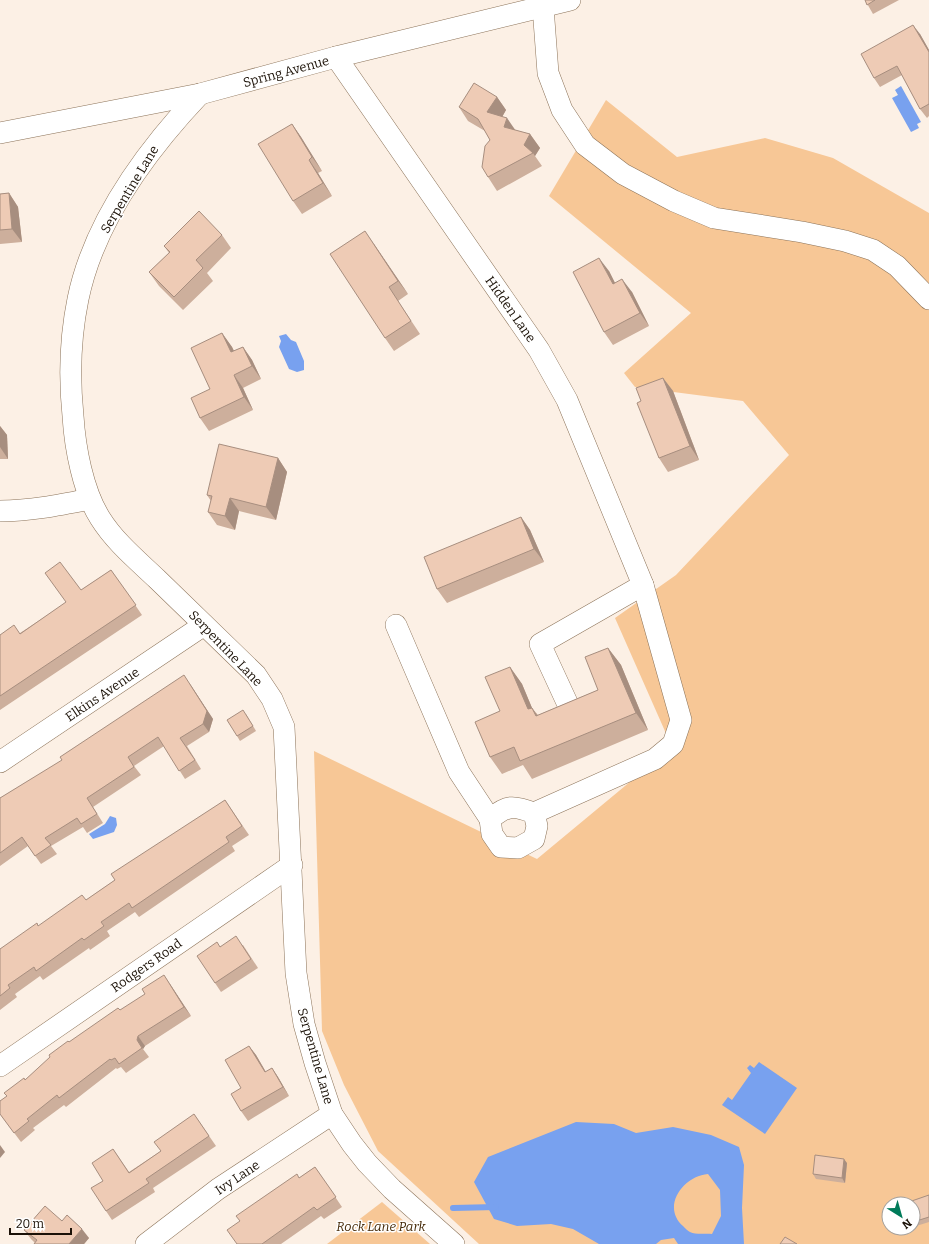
<svg xmlns="http://www.w3.org/2000/svg" width="929" height="1244" font-family="Bitter,serif">
  <style>
    .green { fill: #f7c796; fill-rule: evenodd }
    .water { fill: #78a1ef; fill-rule: evenodd }
    .lines { fill: none; stroke-linecap: round; stroke-linejoin: round }
    .stream { stroke: #78a1ef; stroke-width: 6 }
    .minor-casing { stroke: #8c7359; stroke-width: 22 }
    .minor { stroke: #fff; stroke-width: 21 }
    .wall { fill: #cdaf9c }
    .shaded-wall { fill: #a78e7f }
    .building { fill: #eecbb5; stroke: #a78e7f }
    .labels { text-anchor: middle; stroke-width: 3; stroke-linejoin: round; paint-order: stroke }
    .street-label { font-size: 13px; fill: #1b1107; stroke: #fff }
    .park-label { font-size: 13px; font-style: italic; fill: #452907; stroke: #fff }
  </style>
  <rect width="100%" height="100%" fill="#fcf0e5"/>
  <!-- green -->
  <g class="green">
    <path d="M606,100L677,157L765,138L833,158L929,213V1244H479L378,1151L344,1085L322,1031L314,751L537,859L672,747L615,618L676,575L789,455L743,401L635,387L624,373L691,313L549,196ZM889,1204H913V1228H889Z"/>
    <path d="M382,1202L430,1244H327Z"/>
  </g>
  <!-- water -->
  <g class="water">
    <path d="M901,86L921,122L917,124L919,128L911,132L892,98L898,95L895,90Z"/>
    <path d="M286,334L291,340L296,342L304,361V370L297,372L289,369L279,347L281,341L279,336Z"/>
    <path d="M110,816L116,818L117,825L114,832L93,839L89,834L105,824Z"/>
    <path d="M759,1062L797,1088L765,1134L722,1105L728,1097L732,1100L751,1073L747,1068L750,1065L754,1068Z"/>
    <path d="M576,1122L614,1124L636,1133L673,1127L711,1135L739,1147L744,1165L742,1208L744,1244H678L674,1238L661,1240L656,1244H599L573,1229L551,1224L517,1226L494,1219L474,1182L488,1157ZM708,1174L720,1190L721,1216L712,1234C706,1233 696,1235 690,1232C688,1231 685,1228 683,1226C661,1207 683,1176 708,1174Z"/>
  </g>
  <g class="lines">
    <!-- stream -->
    <path class="stream" d="M453,1208L496,1207"/>
    <!-- minor casing -->
    <g class="minor-casing">
      <g id="minor">
        <path d="M543,7L548,73L562,110L585,145L623,174L674,201L714,218L802,232L845,241L873,250L897,266L929,299"/>
        <path d="M336,57L539,350L567,400L643,585L681,720L673,744L655,759L534,813C513,805 507,805 490,819L492,834L501,847L518,848L534,839L537,826L534,813"/>
        <path d="M200,94C146,151 94,221 78,299C70,338 69,377 73,416C75,448 83,491 100,518C115,542 137,560 157,579C190,611 223,643 256,675L272,699L284,727L296,973L304,1024L315,1063L332,1114L352,1144L367,1163L392,1189L454,1244"/>
        <path d="M0,133L200,94L336,57L570,0"/>
        <path d="M0,511C31,511 60,505 90,499"/>
        <path d="M396,625L459,772L490,819"/>
        <path d="M570,709L540,644L643,585"/>
        <path d="M0,762L204,625"/>
        <path d="M0,1066L292,865"/>
        <path d="M146,1244L218,1189L332,1114"/>
      </g>
    </g>
    <!-- minor -->
    <use href="#minor" class="minor"/>
  </g>
  <!-- wall -->
  <g class="wall">
    <path d="M865,0H899L873,14Z"/>
    <path d="M920,34L929,50V116L927,118L920,109L902,75L880,87L874,78Z"/>
    <path d="M497,97L506,110L502,117L515,130L530,134L540,148L535,156L542,166L497,191L488,177L490,140L485,131L468,121L459,107Z"/>
    <path d="M292,124L301,137L322,171L318,173L332,196L302,214L293,201Z"/>
    <path d="M9,193L18,207L22,242L0,244V194Z"/>
    <path d="M222,235L231,248L207,273L213,281L183,310L159,286L149,272L169,253L164,246Z"/>
    <path d="M374,244L408,294L398,301L420,334L394,351L385,338Z"/>
    <path d="M609,271L615,283L632,292L649,326L613,345L604,332Z"/>
    <path d="M222,333L232,347L234,351L243,347L252,360L261,379L243,388L253,410L209,431L200,418L210,389Z"/>
    <path d="M663,378L673,391L699,460L668,472L659,458L641,401Z"/>
    <path d="M0,426L7,435L8,459H0Z"/>
    <path d="M278,458L287,472L276,520L239,511L235,530L217,525L208,512L211,501L207,495Z"/>
    <path d="M521,517L530,530L544,562L447,603L437,589Z"/>
    <path d="M111,570L142,615L0,710V635L20,633L66,603L81,590Z"/>
    <path d="M608,648L621,665L648,730L532,779L523,765L502,774L490,757L500,711L510,667L522,684L532,708L538,715L598,690Z"/>
    <path d="M190,684L213,719L209,732L187,746L201,769L185,779L164,746L134,766L141,775L93,807L103,823L87,833L83,827L51,846L57,854L41,864L28,846L0,866V798Z"/>
    <path d="M246,714L256,731L240,741L237,736Z"/>
    <path d="M225,800L249,835L232,846L235,851L139,917L135,912L107,931L110,936L90,950L89,948L43,980L40,976L15,994L17,997L0,1010V949L38,926L86,900L115,880Z"/>
    <path d="M243,945L258,968L221,992L215,983L220,946Z"/>
    <path d="M170,984L191,1016L145,1046L143,1049L149,1057L126,1073L121,1067L117,1069L116,1068L66,1107L64,1105L33,1128L35,1130L21,1142L0,1114V1101L7,1096L69,1042L120,1010Z"/>
    <path d="M249,1046L256,1055L266,1072L272,1068L278,1077L289,1096L248,1121L241,1111V1088Z"/>
    <path d="M194,1114L216,1146L153,1188L155,1192L112,1220L106,1211L103,1181L113,1149L129,1172L161,1151Z"/>
    <path d="M847,1163L845,1183L816,1179L813,1174Z"/>
    <path d="M315,1167L342,1207L324,1219L321,1216L281,1244H237L299,1178Z"/>
    <path d="M929,1195V1222L913,1227V1204Z"/>
    <path d="M62,1221L89,1238L84,1244H34L35,1243L31,1239L24,1230Z"/>
    <path d="M902,1228H910L904,1230Z"/>
  </g>
  <!-- shaded-wall -->
  <g class="shaded-wall">
    <path d="M913,25L920,34L929,50V52Z"/>
    <path d="M497,97L506,110L497,126L487,112Z"/>
    <path d="M507,118L516,131L504,127Z"/>
    <path d="M292,124L301,137L322,171L312,157Z"/>
    <path d="M530,134L540,148L535,156L533,153L524,145Z"/>
    <path d="M309,160L318,173L332,196L323,183Z"/>
    <path d="M9,193L18,207L22,242L12,229Z"/>
    <path d="M365,231L374,244L408,294L398,281Z"/>
    <path d="M599,258L609,271L622,297L613,284Z"/>
    <path d="M622,279L632,292L649,326L640,313Z"/>
    <path d="M222,333L232,347L241,366L231,352Z"/>
    <path d="M243,347L252,360L261,379L252,366Z"/>
    <path d="M234,375L243,388L253,410L244,397Z"/>
    <path d="M663,378L673,391L699,460L690,446Z"/>
    <path d="M0,426L7,435L8,459L0,447Z"/>
    <path d="M278,458L287,472L276,520L266,507Z"/>
    <path d="M230,498L239,511L235,530L225,516Z"/>
    <path d="M521,517L530,530L544,562L534,549Z"/>
    <path d="M608,648L621,665L648,730L636,713Z"/>
    <path d="M510,667L522,684L540,727L528,709Z"/>
    <path d="M190,684L213,719L209,732L203,724Z"/>
    <path d="M532,708L544,725L536,716Z"/>
    <path d="M164,975L170,984L191,1016L184,1007Z"/>
    <path d="M138,1036L145,1046L143,1049L137,1040Z"/>
    <path d="M249,1046L256,1055L271,1081L265,1072Z"/>
    <path d="M272,1068L278,1077L289,1096L283,1087Z"/>
    <path d="M0,1145L5,1152L0,1158Z"/>
    <path d="M844,1159L847,1163L845,1183L842,1178Z"/>
    <path d="M82,1229L89,1238L84,1244H69Z"/>
  </g>
  <!-- building -->
  <g class="building">
    <path d="M865,0H875L867,5Z"/>
    <path d="M913,25L929,52V104L920,109L897,66L874,78L861,54Z"/>
    <path d="M474,83L497,97L487,112L507,118L504,127L530,134L524,145L533,153L488,177L482,167L485,146L490,140L478,119L459,107Z"/>
    <path d="M292,124L312,157L309,160L323,183L293,201L258,144Z"/>
    <path d="M9,193L12,229L0,230V194Z"/>
    <path d="M199,211L222,235L196,260L203,268L174,297L149,272L170,252L164,246Z"/>
    <path d="M365,231L398,281L389,287L411,321L385,338L330,254Z"/>
    <path d="M599,258L613,284L622,279L640,313L604,332L573,272Z"/>
    <path d="M222,333L231,352L243,347L252,366L234,375L244,397L200,418L191,398L210,389L191,348Z"/>
    <path d="M663,378L690,446L659,458L637,403L641,401L636,388Z"/>
    <path d="M219,444L278,458L266,507L230,498L225,516L208,512L212,496L207,495Z"/>
    <path d="M521,517L534,549L437,589L424,557Z"/>
    <path d="M60,562L81,590L111,570L136,605L0,696V635L14,625L20,634L66,602L45,573Z"/>
    <path d="M608,648L636,713L520,761L514,747L490,757L475,722L500,711L485,677L510,667L528,709L532,708L536,716L598,690L585,657Z"/>
    <path d="M184,675L207,711L203,724L180,738L195,760L179,771L158,737L128,757L134,767L87,798L97,814L81,824L77,818L45,838L51,845L35,856L22,837L0,853V798L62,760L60,757Z"/>
    <path d="M243,710L253,726L237,736L227,720Z"/>
    <path d="M225,800L242,826L226,837L229,842L132,908L129,903L101,922L104,926L84,940L82,938L36,971L34,967L8,985L10,988L0,996V949L37,923L38,926L82,895L86,900L115,880L111,874Z"/>
    <path d="M236,936L251,959L215,983L197,956L217,942L220,947Z"/>
    <path d="M164,975L184,1007L138,1036L137,1040L142,1048L119,1064L115,1058L111,1060L110,1059L59,1098L57,1095L27,1119L29,1121L14,1133L0,1114V1101L7,1096L4,1093L24,1078L25,1080L50,1057L49,1055L68,1041L69,1042L118,1008L120,1010L145,994L142,989Z"/>
    <path d="M249,1046L265,1072L272,1068L283,1087L241,1111L231,1094L241,1088L225,1060Z"/>
    <path d="M194,1114L209,1136L146,1179L149,1183L106,1211L91,1188L103,1181L92,1163L113,1149L129,1173L161,1151L154,1142Z"/>
    <path d="M815,1155L844,1159L842,1178L813,1174Z"/>
    <path d="M315,1167L336,1197L317,1210L314,1207L262,1244H237L227,1230L240,1221L236,1216L297,1174L299,1178Z"/>
    <path d="M929,1195V1217L913,1222V1204H903Z"/>
    <path d="M45,1206L62,1221L67,1215L82,1229L69,1244H34L37,1240L24,1230Z"/>
    <path d="M785,1237L797,1244H780Z"/>
  </g>
  <g class="labels">
    <!-- street labels -->
    <g class="street-label">
      <text transform="translate(286 71) rotate(-15)" y="5">Spring Avenue</text>
      <text transform="translate(129 189) rotate(-59)" y="5">Serpentine Lane</text>
      <text transform="translate(511 309) rotate(55)" y="5">Hidden Lane</text>
      <text transform="translate(226 648) rotate(46)" y="5">Serpentine Lane</text>
      <text transform="translate(102 694) rotate(-34)" y="5">Elkins Avenue</text>
      <text transform="translate(146 965) rotate(-35)" y="5">Rodgers Road</text>
      <text transform="translate(316 1056) rotate(74)" y="5">Serpentine Lane</text>
      <text transform="translate(237 1177) rotate(-34)" y="5">Ivy Lane</text>
    </g>
    <!-- park labels -->
    <g class="park-label">
      <text x="381" y="1231">Rock Lane Park</text>
    </g>
  </g>
  <!-- north arrow -->
  <g transform="translate(901 1216) rotate(143)"><circle r="19" fill="#ffffff" stroke="#a4a09c"/>
  <path d="M0-3L7 15L0 10L-7 15Z" fill="#007b5a"/>
  <text y="-6" font-size="11" font-weight="bold" text-anchor="middle" fill="#1b1107">N</text>
  </g>
  <!-- scale -->
  <path d="M10 1228v6h61v-6" fill="none" stroke="#1b1107" stroke-width="2"/>
  <text x="16" y="1228" font-size="12" fill="#1b1107" stroke="#ffffff" stroke-width="3" paint-order="stroke">20 m</text>
</svg>
